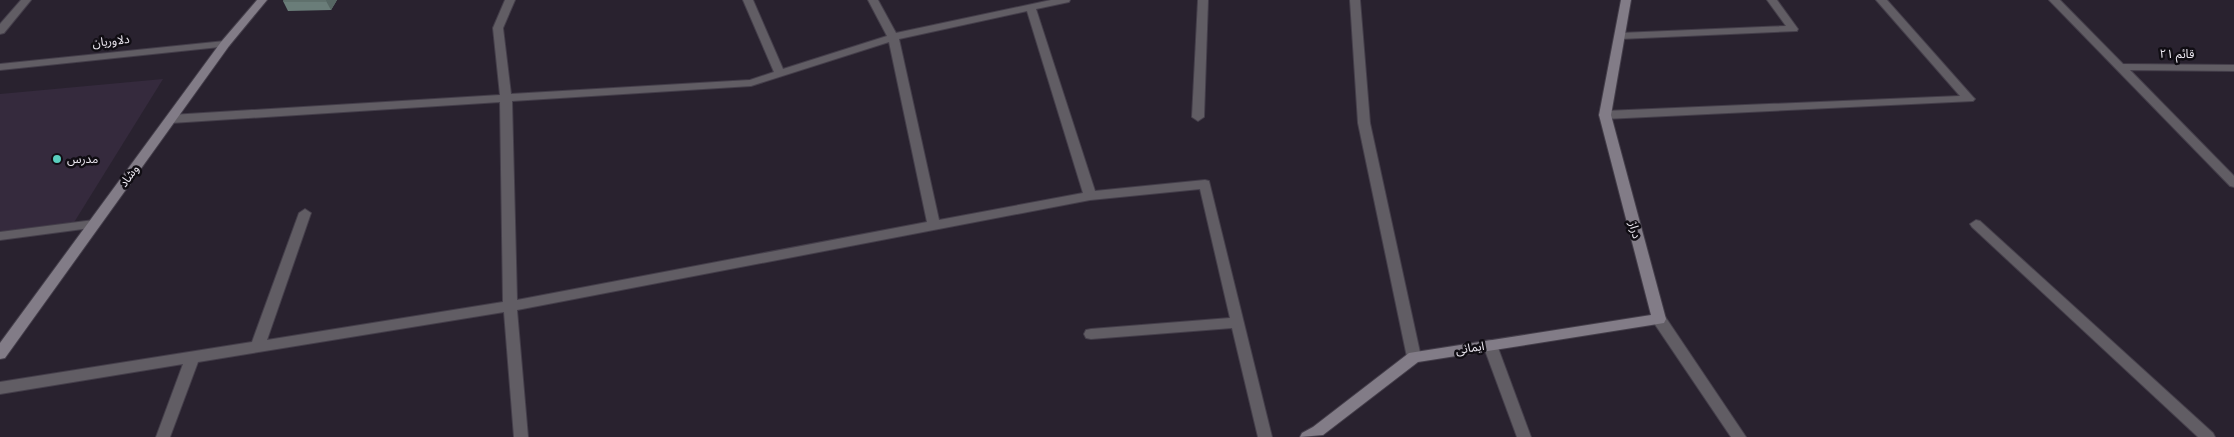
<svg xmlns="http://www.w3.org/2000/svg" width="2234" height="437" font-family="Manrope,'Noto Sans Arabic',sans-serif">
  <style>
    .built { fill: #352a3d }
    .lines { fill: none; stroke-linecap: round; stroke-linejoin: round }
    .street-casing { stroke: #443e4a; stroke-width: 2 }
    .secondary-casing { stroke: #443e4a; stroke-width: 2 }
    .street { fill: #615d64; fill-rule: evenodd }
    .secondary { fill: #827c87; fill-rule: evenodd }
    .wall { fill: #6a7d79 }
    .shaded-wall { fill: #566663 }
    .building { fill: #7b918d; stroke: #566663 }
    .poi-dot { fill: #59cebe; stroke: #100d13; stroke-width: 2 }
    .labels { text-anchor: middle; stroke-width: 5; stroke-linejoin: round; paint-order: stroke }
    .street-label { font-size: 12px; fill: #ece8f1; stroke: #100d13 }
    .poi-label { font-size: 12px; fill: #ece8f1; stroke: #100d13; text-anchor: start }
  </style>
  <rect width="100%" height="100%" fill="#29222f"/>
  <!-- built -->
  <path class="built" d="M163,79L73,224L0,232V94Z"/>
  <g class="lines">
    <!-- street casing -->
    <g class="street-casing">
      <g id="street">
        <path d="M21,0H31L4,33L0,34V24Z"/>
        <path d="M505,0H515L503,28L511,94L750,80L774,72L743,0H753L783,69L887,36L868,0H878L896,33L1051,0H1070L1069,2L1036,9L1095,191L1205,180L1209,181L1272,437H1258L1232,328L1091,339L1086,338L1084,334L1086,330L1091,329L1230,318L1200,189L1090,200L517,310L528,437H514L504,312L198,362L170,437H156L183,364L0,394V382L252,342L299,213L305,209L311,213L267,340L503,302L500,102L171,123L165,119L171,115L500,95L493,28ZM1027,11L1083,193L939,220L899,39ZM889,42L927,222L517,300L512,101L751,86Z"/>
        <path d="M1198,0H1208L1204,117L1198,121L1192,117Z"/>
        <path d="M1350,0H1360L1370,123L1421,357L1419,361L1414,362L1409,361L1407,357L1358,123Z"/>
        <path d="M1767,0H1777L1798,29L1797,31L1620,39L1615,36L1620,33L1786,26Z"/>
        <path d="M1876,0H1887L1973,97L1975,99L1973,101L1605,119L1599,115L1605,111L1960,96Z"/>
        <path d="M2049,0H2060L2123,64L2234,65V71L2130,70L2234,176V187L2230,186Z"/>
        <path d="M225,41L229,42L230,44L229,46L0,70V64Z"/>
        <path d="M94,220L100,224L98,227L0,240V232Z"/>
        <path d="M1976,220L1980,221L2213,433L2215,437H2198L1972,227L1970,224Z"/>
        <path d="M1659,314L1664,315L1746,437H1731L1654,323L1652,319L1654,315Z"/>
        <path d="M1490,340L1495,341L1497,345L1531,437H1517L1483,345L1485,341Z"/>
      </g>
    </g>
    <!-- secondary casing -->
    <g class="secondary-casing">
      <g id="secondary">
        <path d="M257,0H267L229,46L5,358L0,359V343L221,42Z"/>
        <path d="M1621,0H1631L1611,115L1666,319L1664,323L1418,362L1323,435L1300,437L1302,433L1313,427L1409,353L1651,315L1599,115Z"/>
      </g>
    </g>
    <!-- street -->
    <use href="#street" class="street"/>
    <!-- secondary -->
    <use href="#secondary" class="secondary"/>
  </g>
  <!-- wall -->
  <path class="wall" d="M284,0H337L331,10L288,11L283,1Z"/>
  <!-- shaded-wall -->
  <path class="shaded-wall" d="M327,0H337L331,10L326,1Z"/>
  <!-- building -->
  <path class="building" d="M284,0H327L326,1H283Z"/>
  <!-- markers -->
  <circle class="poi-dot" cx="57" cy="159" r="5"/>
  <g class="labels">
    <!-- street labels -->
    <g class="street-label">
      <text transform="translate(111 41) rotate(-6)" y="4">دلاوریان</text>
      <text x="2177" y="58">قائم ۲۱</text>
      <text transform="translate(129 176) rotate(-54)" y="4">وشاد</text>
      <text transform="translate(1635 230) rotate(75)" y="4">دراز</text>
      <text transform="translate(1470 348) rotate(-9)" y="4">ایمانی</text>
    </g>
    <!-- poi labels -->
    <g class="poi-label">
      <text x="67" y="163">مدرس</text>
    </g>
  </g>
</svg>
